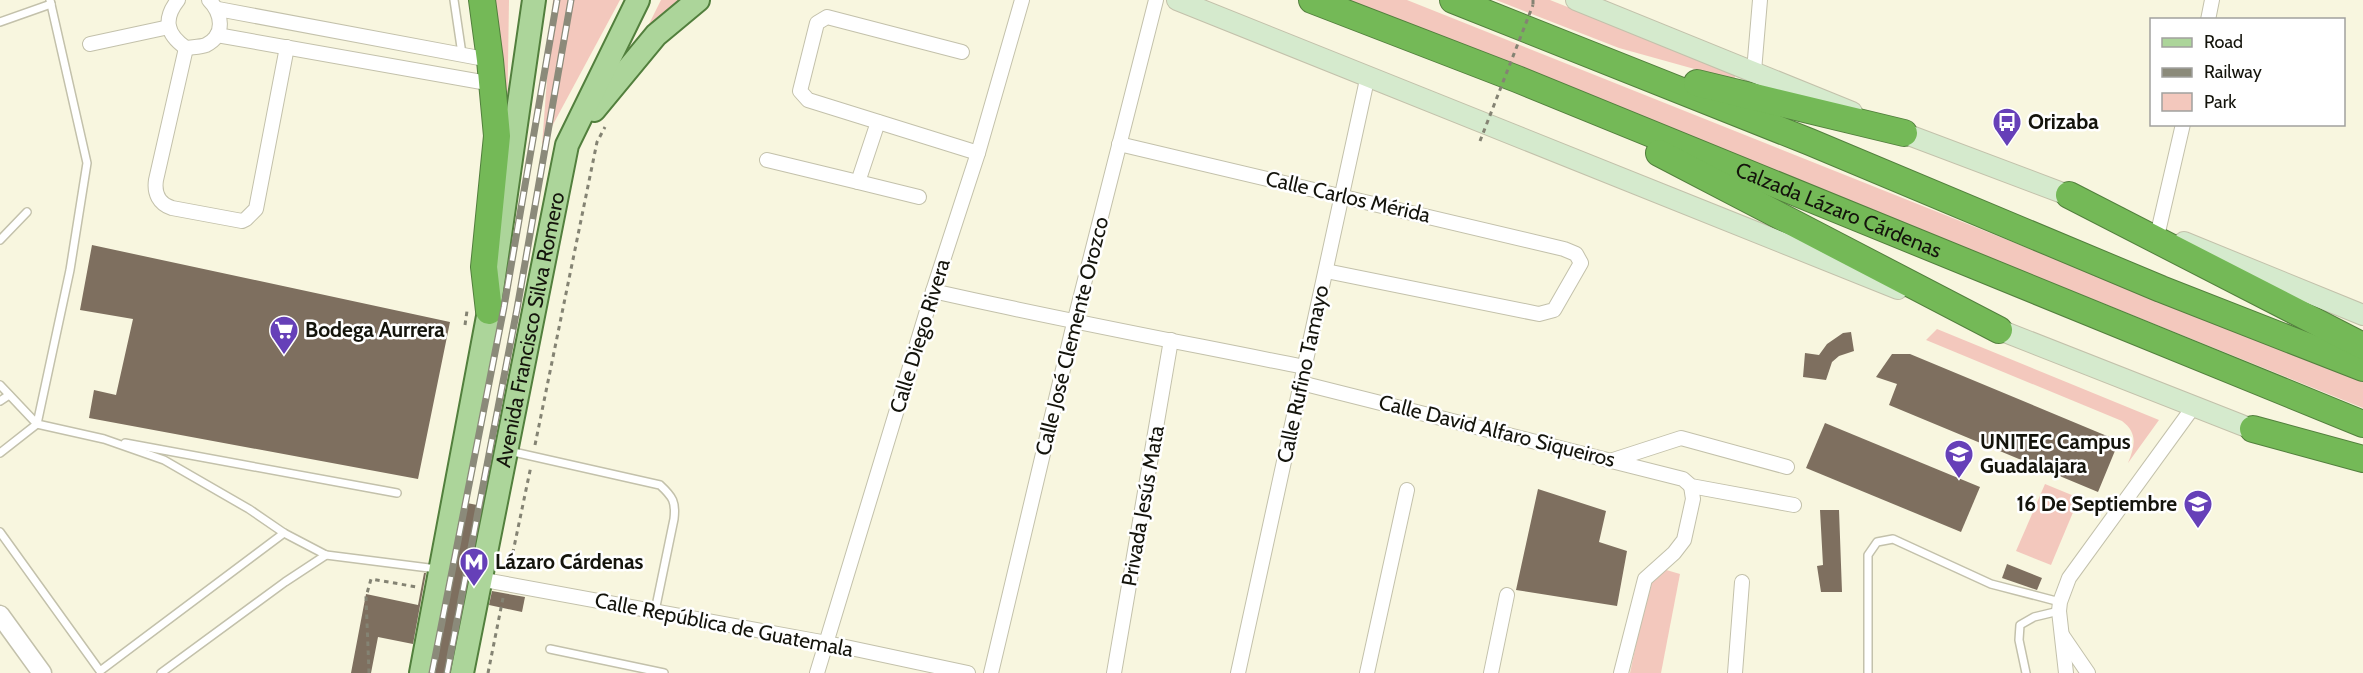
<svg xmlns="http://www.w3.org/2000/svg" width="2363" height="673" font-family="Cabin,sans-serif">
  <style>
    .green { fill: #f3c8bd }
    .building { fill: #7e6f5f }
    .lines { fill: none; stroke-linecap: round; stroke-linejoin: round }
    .service-casing { stroke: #c3c1ab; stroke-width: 10 }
    .minor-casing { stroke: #c3c1ab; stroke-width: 16 }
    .tertiary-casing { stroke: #c3c1ab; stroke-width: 21 }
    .secondary-casing { stroke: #c3c1ab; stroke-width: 22 }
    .primary-casing { stroke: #527f3d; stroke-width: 26 }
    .motorway-casing { stroke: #527f3d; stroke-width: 28 }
    .path { stroke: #848373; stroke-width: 3; stroke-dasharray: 4.5 4.5; stroke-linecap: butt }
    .service { stroke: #fff; stroke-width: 7 }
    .minor { stroke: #fff; stroke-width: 14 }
    .tertiary { stroke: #fff; stroke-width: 18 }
    .secondary { stroke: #d5eacd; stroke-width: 20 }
    .primary { stroke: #acd59a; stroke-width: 22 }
    .motorway { stroke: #74b957; stroke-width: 26 }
    .rail-casing { stroke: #8b8a7a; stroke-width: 7 }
    .rail { stroke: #fff; stroke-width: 4.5; stroke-dasharray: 14; stroke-linecap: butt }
    .path-bridge { stroke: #848373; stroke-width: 3; stroke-dasharray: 4.5 4.5; stroke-linecap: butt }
    .labels { text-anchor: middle; stroke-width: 5; stroke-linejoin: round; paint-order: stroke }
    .poi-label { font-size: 21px; font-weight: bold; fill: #14140c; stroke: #fff; text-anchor: start }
    .street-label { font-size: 21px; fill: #14140c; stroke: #fff }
  </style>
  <rect width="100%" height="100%" fill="#f8f6df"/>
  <!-- green -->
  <g class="green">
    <path d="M490,0H509L507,130Z"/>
    <path d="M553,0H620L542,145Z"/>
    <path d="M661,0H681L648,26Z"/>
    <path d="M1339,0H1407L2363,382V408L1519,68Z"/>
    <path d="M1496,0H1550L1736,74L1734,80L1619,48Z"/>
    <path d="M1937,329L2159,420L2128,463C2135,446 2138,433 2122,421L1926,340Z"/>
    <path d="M2045,484L2079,498L2051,565L2016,551Z"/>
    <path d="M1663,569L1680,574L1661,673H1630L1648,586Z"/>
  </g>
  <!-- building -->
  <g class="building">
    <path d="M92,245L450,322L418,479L89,418L94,390L116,395L133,319L80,310Z"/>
    <path d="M1851,332L1854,351L1839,356L1832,362L1826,380L1803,377L1805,353L1819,355L1827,344L1843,333Z"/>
    <path d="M1892,354H1910L2119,441L2098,492L1889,405L1897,384L1876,377Z"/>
    <path d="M1825,423L1980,487L1961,532L1806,468Z"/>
    <path d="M1538,489L1606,511L1599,542L1627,551L1617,606L1516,590Z"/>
    <path d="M467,503L482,506L449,673H435Z"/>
    <path d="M1820,510H1839L1842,592H1821L1817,566L1823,565Z"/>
    <path d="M2007,564L2042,578L2037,590L2002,578Z"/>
    <path d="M424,573H426L413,644L378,637L371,673H351L366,594L418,605Z"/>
    <path d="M492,591L525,597L522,612L489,605Z"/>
  </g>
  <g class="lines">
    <!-- service casing -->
    <g class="service-casing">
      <g id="service">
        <path d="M454,0L462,54"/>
        <path d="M0,22L51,4"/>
        <path d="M0,240L27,212"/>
        <path d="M0,385L37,424L104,439L164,460L249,509L284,533L326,555L437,569"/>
        <path d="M0,401L9,395"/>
        <path d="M125,443L397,493"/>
        <path d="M509,451L660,485C673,497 676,502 674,519L655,611"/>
        <path d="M0,453L37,424L70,270L87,163L50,0"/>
        <path d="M0,532L100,671L284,533"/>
        <path d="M550,649L664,673"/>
        <path d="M161,673L285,582L326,555"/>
        <path d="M1868,673V555L1877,542L1893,539L1991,584L2060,602"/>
        <path d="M2026,673L2019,640L2020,625L2034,617L2059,611"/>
      </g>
    </g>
    <!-- minor casing -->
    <g class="minor-casing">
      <g id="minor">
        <path d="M178,0C163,19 166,34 186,48C192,47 201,47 206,45C226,35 222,13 209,0"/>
        <path d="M218,9L490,60"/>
        <path d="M2208,20L2212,0"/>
        <path d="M217,35L493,84"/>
        <path d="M90,44L169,27"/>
        <path d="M186,48L156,180C154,193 159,204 172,208L242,221L246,219L256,209L287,47"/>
        <path d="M962,52L827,17L817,23L800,91L808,100L978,153"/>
        <path d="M1754,71L1760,0"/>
        <path d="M1119,144L1564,249L1576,254L1581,263L1554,310L1539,314L1326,271"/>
        <path d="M767,160L858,182L878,122"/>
        <path d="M858,182L919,197"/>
        <path d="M2158,232L2183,124"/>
        <path d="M933,291C1056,319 1180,342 1304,367"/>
        <path d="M1301,383L1683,479L1691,486L1794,505"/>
        <path d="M1613,460L1681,438L1787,467"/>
        <path d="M479,579L827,643L968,673"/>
        <path d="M2062,635L2088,673"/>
        <path d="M817,673L933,291L978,153L1022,0"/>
        <path d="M991,673L1074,323L1156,0"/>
        <path d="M1114,673L1171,340"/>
        <path d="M1238,673L1368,75"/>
        <path d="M1367,673L1407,490"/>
        <path d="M1491,673L1507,595"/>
        <path d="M1621,673L1645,579L1674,553L1684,540L1693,499L1691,486"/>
        <path d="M1735,673L1742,582"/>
        <path d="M2066,673L2059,611L2060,602L2069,578L2194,406"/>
      </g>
    </g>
    <!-- tertiary casing -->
    <g class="tertiary-casing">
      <path id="tertiary" d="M0,615L42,673"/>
    </g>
    <!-- secondary casing -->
    <g class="secondary-casing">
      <g id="secondary">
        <path d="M1177,0L1898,289"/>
        <path d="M1576,0L1852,112"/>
        <path d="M1890,128L2081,200"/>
        <path d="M2184,242L2363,315"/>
        <path d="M1987,325L2267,435"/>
      </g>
    </g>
    <!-- primary casing -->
    <g class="primary-casing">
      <g id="primary">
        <path d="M594,110L656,35L698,0"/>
        <path d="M421,673L489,311L534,0"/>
        <path id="s1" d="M462,673L567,145L638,0"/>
      </g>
    </g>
    <!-- motorway casing -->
    <g class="motorway-casing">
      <g id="motorway">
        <path d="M482,0L490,60L497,136L484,267L489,311"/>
        <path id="s2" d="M1312,0L1517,79L2363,424"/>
        <path d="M1453,0L1810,142L2161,289L2363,368"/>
        <path d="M1697,83L1904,133"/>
        <path d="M1659,153L1999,330"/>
        <path d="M2069,195L2363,346"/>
        <path d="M2253,429L2363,459"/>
      </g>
    </g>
    <!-- path -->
    <g class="path">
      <path d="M1533,0V5"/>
      <path d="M465,325L467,311"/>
      <path d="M535,445L597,142L605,127"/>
      <path d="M509,571L531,466"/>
      <path d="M369,673L366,597L371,579L417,587"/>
      <path d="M488,673L503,598"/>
    </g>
    <!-- service -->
    <use href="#service" class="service"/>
    <!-- minor -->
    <use href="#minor" class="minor"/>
    <!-- tertiary -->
    <use href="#tertiary" class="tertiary"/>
    <!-- secondary -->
    <use href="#secondary" class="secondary"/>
    <!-- primary -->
    <use href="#primary" class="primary"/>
    <!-- motorway -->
    <use href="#motorway" class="motorway"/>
    <!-- rail casing -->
    <g class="rail-casing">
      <g id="rail">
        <path d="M432,673L504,307L557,0"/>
        <path d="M447,673L517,309L571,0"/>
      </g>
    </g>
    <!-- rail -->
    <use href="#rail" class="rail"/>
    <!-- path-bridge -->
    <path class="path-bridge" d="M1480,141L1533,5"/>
  </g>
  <!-- icons -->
  <defs>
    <g id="bus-pin" transform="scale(1.5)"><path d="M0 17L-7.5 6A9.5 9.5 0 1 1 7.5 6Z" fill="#6640b8" stroke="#fff"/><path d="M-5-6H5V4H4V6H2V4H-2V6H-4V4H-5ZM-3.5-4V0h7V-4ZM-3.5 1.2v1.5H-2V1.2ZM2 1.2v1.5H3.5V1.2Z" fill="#fff"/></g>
    <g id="supermarket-pin" transform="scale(1.5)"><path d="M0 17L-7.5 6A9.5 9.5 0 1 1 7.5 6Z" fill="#6640b8" stroke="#fff"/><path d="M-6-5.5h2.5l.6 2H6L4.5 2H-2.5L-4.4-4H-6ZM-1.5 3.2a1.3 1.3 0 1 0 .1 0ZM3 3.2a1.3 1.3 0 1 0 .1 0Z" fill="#fff"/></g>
    <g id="university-pin" transform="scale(1.5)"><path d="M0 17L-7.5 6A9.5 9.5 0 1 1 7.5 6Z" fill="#6640b8" stroke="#fff"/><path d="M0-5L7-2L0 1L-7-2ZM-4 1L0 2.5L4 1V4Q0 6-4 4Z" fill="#fff"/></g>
    <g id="school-pin" transform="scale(1.5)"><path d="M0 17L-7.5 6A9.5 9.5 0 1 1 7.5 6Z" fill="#6640b8" stroke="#fff"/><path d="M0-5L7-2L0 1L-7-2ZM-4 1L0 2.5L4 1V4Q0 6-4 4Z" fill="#fff"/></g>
    <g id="metro-pin" transform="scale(1.5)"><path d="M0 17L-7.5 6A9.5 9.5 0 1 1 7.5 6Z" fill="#6640b8" stroke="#fff"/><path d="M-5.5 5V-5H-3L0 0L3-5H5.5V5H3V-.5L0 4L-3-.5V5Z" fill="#fff"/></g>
  </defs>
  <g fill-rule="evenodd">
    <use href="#bus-pin" x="2007" y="122"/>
    <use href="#supermarket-pin" x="284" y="330"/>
    <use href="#university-pin" x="1959" y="454"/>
    <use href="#school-pin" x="2198" y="504"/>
    <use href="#metro-pin" x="474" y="562"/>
  </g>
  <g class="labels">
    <!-- poi labels -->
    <g class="poi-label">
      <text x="2028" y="129">Orizaba</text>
      <text x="305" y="337">Bodega Aurrera</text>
      <text x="1980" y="449">UNITEC Campus<tspan x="1980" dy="24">Guadalajara</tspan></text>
      <text x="2177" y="511" text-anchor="end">16 De Septiembre</text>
      <text x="495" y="569">Lázaro Cárdenas</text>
    </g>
    <!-- street labels -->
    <g class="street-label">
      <text transform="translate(1348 197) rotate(13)" y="7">Calle Carlos Mérida</text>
      <text dy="7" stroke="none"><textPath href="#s2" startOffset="567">Calzada Lázaro Cárdenas</textPath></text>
      <text dy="7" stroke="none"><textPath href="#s1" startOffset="350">Avenida Francisco Silva Romero</textPath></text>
      <text transform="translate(920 336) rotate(-73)" y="7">Calle Diego Rivera</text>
      <text transform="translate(1072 336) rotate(-76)" y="7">Calle José Clemente Orozco</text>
      <text transform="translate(1303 374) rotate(-78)" y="7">Calle Rufino Tamayo</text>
      <text transform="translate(1497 431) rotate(14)" y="7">Calle David Alfaro Siqueiros</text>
      <text transform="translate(1143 506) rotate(-80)" y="7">Privada Jesús Mata</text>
      <text transform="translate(724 625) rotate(11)" y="7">Calle República de Guatemala</text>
    </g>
  </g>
  <!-- legend -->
  <rect x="2150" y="18" width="195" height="108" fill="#ffffff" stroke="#a1a19e" stroke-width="1.5"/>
  <rect x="2162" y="38" width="30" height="9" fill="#acd59a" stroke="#a1a19e" stroke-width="1.5"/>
  <text x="2204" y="48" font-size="18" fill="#14140c">Road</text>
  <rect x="2162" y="68" width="30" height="9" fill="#8b8a7a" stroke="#a1a19e" stroke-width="1.5"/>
  <text x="2204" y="78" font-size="18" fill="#14140c">Railway</text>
  <rect x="2162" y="93" width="30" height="18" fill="#f3c8bd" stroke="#a1a19e" stroke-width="1.5"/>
  <text x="2204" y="108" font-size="18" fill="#14140c">Park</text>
</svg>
